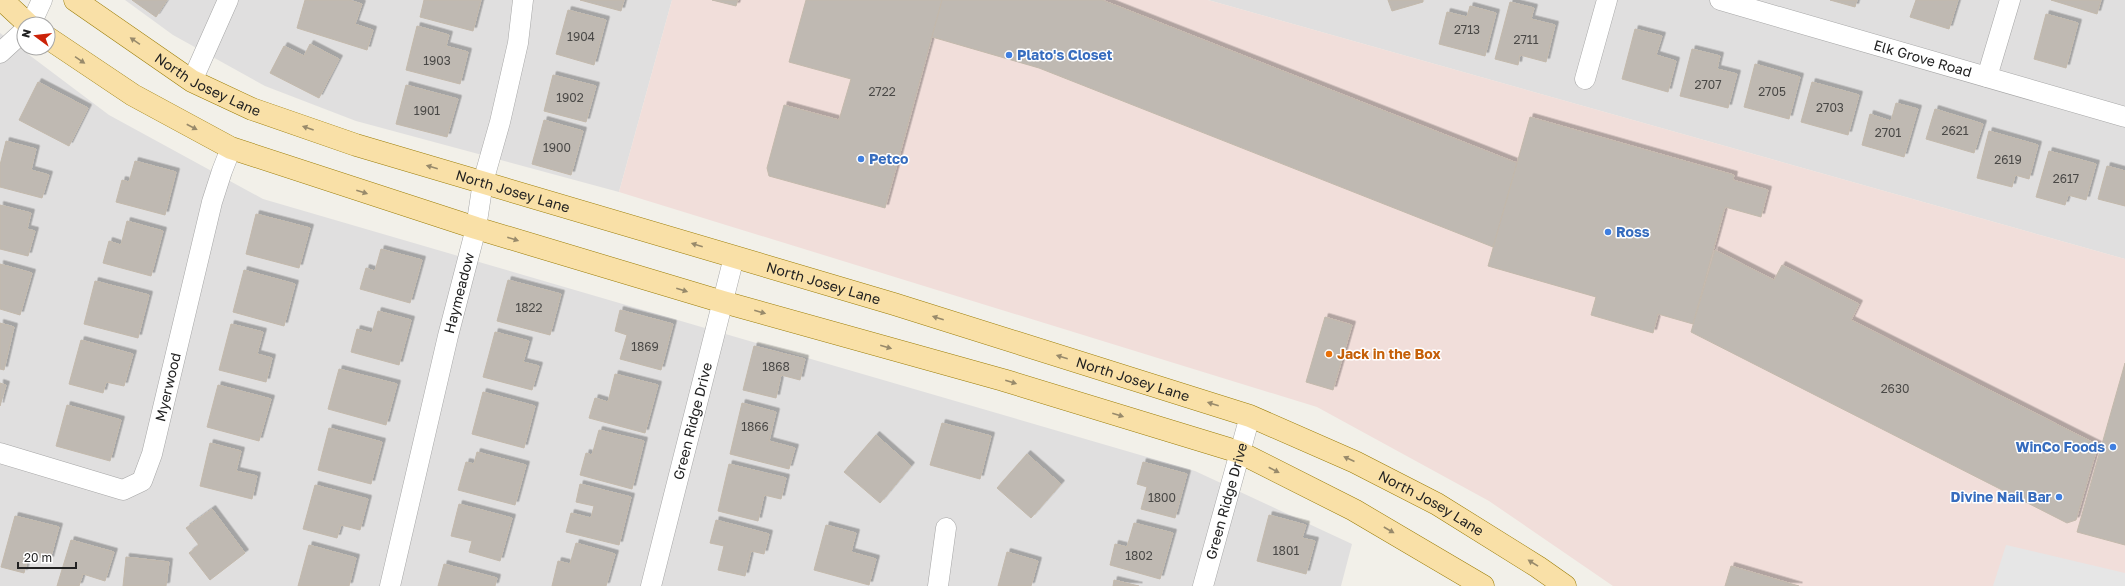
<svg xmlns="http://www.w3.org/2000/svg" width="2125" height="586" font-family="'Golos Text',sans-serif">
  <style>
    .residential { fill: #e0dfdf }
    .commercial { fill: #f1deda }
    .parking { fill: #e6e6e6 }
    .building { fill: #bfb9b2; stroke: #c3b9ac; filter: url(#shadow) }
    .lines { fill: none; stroke-linecap: round; stroke-linejoin: round }
    .minor-casing { stroke: #a6a6a6; stroke-width: 21 }
    .primary-casing { stroke: #9a7c06; stroke-width: 23 }
    .minor { stroke: #fff; stroke-width: 20 }
    .primary { stroke: #f9e0a7; stroke-width: 22 }
    .oneway { fill: #988a6b }
    .shop-dot { fill: #3f7fe0; stroke: #fff; stroke-width: 1.5 }
    .food-dot { fill: #e8710a; stroke: #fff; stroke-width: 1.5 }
    .labels { text-anchor: middle; stroke-width: 3; stroke-linejoin: round; paint-order: stroke }
    .number-label { font-size: 12px; fill: #494846 }
    .shop-label { font-size: 14px; font-weight: bold; fill: #366cbe; stroke: #fff; text-anchor: start }
    .street-label { font-size: 14px; fill: #222; stroke: #fff }
    .food-label { font-size: 14px; font-weight: bold; fill: #c56008; stroke: #fff; text-anchor: start }
  </style>
  <defs>
    <filter id="shadow"><feDropShadow dx="3.5" dy="-3.5" stdDeviation="0" flood-color="#0004"/></filter>
  </defs>
  <rect width="100%" height="100%" fill="#f2f0e9"/>
  <!-- residential -->
  <g class="residential">
    <path d="M125,0H672L619,192L356,121L265,86L173,35Z"/>
    <path d="M1208,0H2125V259Z"/>
    <path d="M0,33L109,115L263,199L1195,471L1352,544L1341,586H0Z"/>
  </g>
  <!-- commercial -->
  <path class="commercial" d="M672,0H1208L2125,259V586H1613L1489,501L1317,407L619,192Z"/>
  <!-- parking -->
  <path class="parking" d="M2006,545L2125,573V586H1993Z"/>
  <!-- building -->
  <g class="building">
    <path d="M132,0H167L156,17Z"/>
    <path d="M305,0H349L362,4L355,24L373,30L367,50L297,28Z"/>
    <path d="M424,0H481L473,31L420,17Z"/>
    <path d="M580,0H624L621,11Z"/>
    <path d="M712,0H738L736,6Z"/>
    <path d="M806,0H942L885,208L769,176L767,168L784,105L839,120L851,79L789,62Z"/>
    <path d="M942,0H1102L1517,163L1493,247L1039,68L932,37Z"/>
    <path d="M1388,0H1423V2L1392,11Z"/>
    <path d="M1830,0H1857L1855,7Z"/>
    <path d="M1916,0H1958L1949,29L1910,17Z"/>
    <path d="M2051,0H2101L2097,14Z"/>
    <path d="M1510,2L1534,8L1531,19L1555,25L1546,62L1520,55L1518,65L1495,59Z"/>
    <path d="M1470,6L1496,13L1485,56L1439,44L1447,12L1467,17Z"/>
    <path d="M568,10L606,20L594,65L556,54Z"/>
    <path d="M2046,14L2078,23L2066,68L2034,59Z"/>
    <path d="M417,26L449,35L446,46L468,52L460,84L406,70Z"/>
    <path d="M1635,29L1662,36L1656,55L1676,61L1668,92L1622,79Z"/>
    <path d="M310,44L339,59L319,98L270,73L284,46L304,56Z"/>
    <path d="M1692,49L1720,56L1717,69L1737,74L1728,108L1680,96Z"/>
    <path d="M1755,64L1800,77L1789,119L1744,107Z"/>
    <path d="M553,75L596,86L586,122L544,111Z"/>
    <path d="M38,82L88,108L69,146L19,120Z"/>
    <path d="M1812,82L1859,95L1848,135L1801,122Z"/>
    <path d="M406,85L458,99L447,137L396,124Z"/>
    <path d="M1896,103L1918,109L1904,157L1862,145L1870,114L1891,121Z"/>
    <path d="M1935,109L1983,124L1974,153L1926,139Z"/>
    <path d="M1530,117L1734,175L1733,180L1768,190L1761,217L1725,207L1693,324L1658,314L1653,333L1591,315L1596,297L1488,266Z"/>
    <path d="M544,120L583,131L571,175L532,164Z"/>
    <path d="M1989,131L2038,145L2029,179L2015,175L2012,187L1977,178Z"/>
    <path d="M6,141L36,149L31,170L49,175L42,198L0,187V165Z"/>
    <path d="M2049,151L2096,164L2086,200L2068,195L2065,205L2036,197Z"/>
    <path d="M135,161L176,172L165,215L116,202L122,180L129,182Z"/>
    <path d="M2107,166L2125,171V206L2098,199Z"/>
    <path d="M0,205L31,213L27,229L35,231L28,256L0,249Z"/>
    <path d="M256,214L310,228L299,268L246,254Z"/>
    <path d="M127,221L163,231L151,276L103,263L109,241L121,245Z"/>
    <path d="M381,249L422,260L410,303L360,289L366,268L375,271Z"/>
    <path d="M1715,250L1774,280L1782,265L1859,304L1851,320L2098,445L2076,520L2067,523L1691,332Z"/>
    <path d="M0,264L32,273L20,315L0,309Z"/>
    <path d="M244,270L295,284L284,326L233,312Z"/>
    <path d="M508,280L561,294L550,335L497,321Z"/>
    <path d="M95,281L149,295L138,338L84,324Z"/>
    <path d="M620,310L673,324L661,370L620,359L627,335L615,331Z"/>
    <path d="M378,311L411,320L399,365L351,352L357,329L372,333Z"/>
    <path d="M1325,317L1352,325L1333,390L1306,382Z"/>
    <path d="M0,323L14,327L4,370L0,369Z"/>
    <path d="M231,324L263,332L257,354L272,358L266,382L219,370Z"/>
    <path d="M495,332L529,341L523,362L539,366L532,390L483,377Z"/>
    <path d="M81,340L133,354L124,386L106,382L103,393L69,384Z"/>
    <path d="M754,346L805,359L800,380L781,375L776,398L743,390Z"/>
    <path d="M2125,363V545L2077,532Z"/>
    <path d="M339,369L397,384L386,425L328,409Z"/>
    <path d="M615,374L658,385L645,433L589,418L595,398L608,402Z"/>
    <path d="M0,383L6,385L0,406Z"/>
    <path d="M218,385L271,399L259,441L207,427Z"/>
    <path d="M483,392L535,406L524,448L472,434Z"/>
    <path d="M742,403L776,412L769,441L795,448L789,469L730,454Z"/>
    <path d="M67,405L121,420L110,461L56,446Z"/>
    <path d="M942,423L991,436L980,479L930,465Z"/>
    <path d="M329,428L382,442L371,484L318,470Z"/>
    <path d="M599,430L644,441L632,489L580,475L586,453L592,455Z"/>
    <path d="M876,435L911,466L880,503L844,472Z"/>
    <path d="M210,443L241,451L236,471L257,476L252,499L200,486Z"/>
    <path d="M477,452L526,465L515,505L458,490L466,462L474,464Z"/>
    <path d="M1027,454L1061,484L1031,518L997,488Z"/>
    <path d="M1143,462L1187,474L1175,518L1141,509L1147,487L1137,484Z"/>
    <path d="M729,464L786,478L781,499L764,495L758,521L718,511Z"/>
    <path d="M580,484L631,497L619,545L566,532L571,513L591,518L594,506L576,502Z"/>
    <path d="M315,485L368,499L360,530L341,525L337,538L303,529Z"/>
    <path d="M459,504L512,518L500,561L469,552L472,541L451,536Z"/>
    <path d="M212,509L245,553L210,580L189,553L199,545L186,528Z"/>
    <path d="M1269,515L1306,525L1302,538L1315,541L1306,574L1257,561Z"/>
    <path d="M15,516L59,527L50,560L29,554L24,573L1,567Z"/>
    <path d="M716,520L769,534L764,554L751,551L745,576L718,570L724,546L710,543Z"/>
    <path d="M1134,523L1173,533L1160,579L1110,565L1115,544L1127,547Z"/>
    <path d="M826,525L856,533L851,552L876,559L869,585L814,570Z"/>
    <path d="M71,540L114,552L105,581L83,574L79,586H57Z"/>
    <path d="M576,543L615,554L606,586H552L558,561L570,564Z"/>
    <path d="M309,545L356,558L349,586H298Z"/>
    <path d="M1007,552L1038,561L1031,586H998Z"/>
    <path d="M126,557L169,562L166,586H123Z"/>
    <path d="M444,564L497,578L495,586H438Z"/>
    <path d="M1731,566L1799,586H1725Z"/>
    <path d="M1114,580L1139,586H1113Z"/>
  </g>
  <g class="lines">
    <!-- minor casing -->
    <g class="minor-casing">
      <g id="minor">
        <path id="s1" d="M1720,0L2125,117"/>
        <path d="M31,24L42,0"/>
        <path d="M0,53L24,31"/>
        <path d="M1987,77L2010,0"/>
        <path d="M1585,79L1607,0"/>
        <path d="M192,81L228,0"/>
        <path id="s2" d="M0,453L123,490L142,481L152,454L212,202L222,171L231,148"/>
        <path id="s3" d="M390,586L448,336L476,228L483,182L500,122L518,43L523,0"/>
        <path id="s4" d="M651,586L734,257"/>
        <path d="M938,586L946,528"/>
        <path id="s5" d="M1203,586L1250,416"/>
      </g>
    </g>
    <!-- primary casing -->
    <g class="primary-casing">
      <g id="primary">
        <path d="M2,0L28,24"/>
        <path id="s6" d="M75,0L192,81L252,109L356,145L894,304L1250,416L1355,462L1437,504L1538,567L1565,586"/>
        <path d="M48,38L133,95L231,148L476,228L723,302L1003,380L1239,452L1354,510L1483,586"/>
      </g>
    </g>
    <!-- minor -->
    <use href="#minor" class="minor"/>
    <!-- primary -->
    <use href="#primary" class="primary"/>
  </g>
  <!-- one-way arrows -->
  <defs><path id="oneway-solid" d="M-6-.8H1V-3.2L6.5 0L1 3.2V.8H-6Z"/></defs>
  <g class="oneway">
    <use href="#oneway-solid" transform="translate(135 41) rotate(-146)"/>
    <use href="#oneway-solid" transform="translate(80 60) rotate(34)"/>
    <use href="#oneway-solid" transform="translate(192 127) rotate(28)"/>
    <use href="#oneway-solid" transform="translate(308 128) rotate(-161)"/>
    <use href="#oneway-solid" transform="translate(432 167) rotate(-164)"/>
    <use href="#oneway-solid" transform="translate(362 192) rotate(18)"/>
    <use href="#oneway-solid" transform="translate(513 239) rotate(17)"/>
    <use href="#oneway-solid" transform="translate(697 245) rotate(-163)"/>
    <use href="#oneway-solid" transform="translate(682 290) rotate(17)"/>
    <use href="#oneway-solid" transform="translate(760 312) rotate(16)"/>
    <use href="#oneway-solid" transform="translate(938 318) rotate(-163)"/>
    <use href="#oneway-solid" transform="translate(886 347) rotate(16)"/>
    <use href="#oneway-solid" transform="translate(1062 357) rotate(-163)"/>
    <use href="#oneway-solid" transform="translate(1011 382) rotate(17)"/>
    <use href="#oneway-solid" transform="translate(1213 404) rotate(-163)"/>
    <use href="#oneway-solid" transform="translate(1118 415) rotate(17)"/>
    <use href="#oneway-solid" transform="translate(1349 459) rotate(-156)"/>
    <use href="#oneway-solid" transform="translate(1274 470) rotate(27)"/>
    <use href="#oneway-solid" transform="translate(1389 530) rotate(30)"/>
    <use href="#oneway-solid" transform="translate(1533 563) rotate(-148)"/>
  </g>
  <!-- markers -->
  <g class="shop-dot">
    <circle cx="1009" cy="55" r="4"/>
    <circle cx="861" cy="159" r="4"/>
    <circle cx="1608" cy="232" r="4"/>
    <circle cx="2113" cy="447" r="4"/>
    <circle cx="2059" cy="497" r="4"/>
  </g>
  <circle class="food-dot" cx="1329" cy="354" r="4"/>
  <g class="labels">
    <!-- number labels -->
    <g class="number-label">
      <text x="1467" y="34">2713</text>
      <text x="581" y="41">1904</text>
      <text x="1526" y="44">2711</text>
      <text x="437" y="65">1903</text>
      <text x="1708" y="89">2707</text>
      <text x="882" y="96">2722</text>
      <text x="1772" y="96">2705</text>
      <text x="570" y="102">1902</text>
      <text x="1830" y="112">2703</text>
      <text x="427" y="115">1901</text>
      <text x="1955" y="135">2621</text>
      <text x="1888" y="137">2701</text>
      <text x="557" y="152">1900</text>
      <text x="2008" y="164">2619</text>
      <text x="2066" y="183">2617</text>
      <text x="529" y="312">1822</text>
      <text x="645" y="351">1869</text>
      <text x="776" y="371">1868</text>
      <text x="1895" y="393">2630</text>
      <text x="755" y="431">1866</text>
      <text x="1162" y="502">1800</text>
      <text x="1286" y="555">1801</text>
      <text x="1139" y="560">1802</text>
    </g>
    <!-- shop labels -->
    <g class="shop-label">
      <text x="1017" y="60">Plato's Closet</text>
      <text x="869" y="164">Petco</text>
      <text x="1616" y="237">Ross</text>
      <text x="2105" y="452" text-anchor="end">WinCo Foods</text>
      <text x="2051" y="502" text-anchor="end">Divine Nail Bar</text>
    </g>
    <!-- street labels -->
    <g class="street-label">
      <text dy="5" stroke="none"><textPath href="#s1" startOffset="211">Elk Grove Road</textPath></text>
      <text dy="5" stroke="none"><textPath href="#s6" startOffset="158">North Josey Lane</textPath></text>
      <text dy="5" stroke="none"><textPath href="#s6" startOffset="482">North Josey Lane</textPath></text>
      <text dy="5" stroke="none"><textPath href="#s6" startOffset="806">North Josey Lane</textPath></text>
      <text dy="5" stroke="none"><textPath href="#s3" startOffset="301">Haymeadow</textPath></text>
      <text dy="5" stroke="none"><textPath href="#s6" startOffset="1130">North Josey Lane</textPath></text>
      <text dy="5" stroke="none"><textPath href="#s2" startOffset="247">Myerwood</textPath></text>
      <text dy="5" stroke="none"><textPath href="#s4" startOffset="170">Green Ridge Drive</textPath></text>
      <text dy="5" stroke="none"><textPath href="#s5" startOffset="88">Green Ridge Drive</textPath></text>
      <text dy="5" stroke="none"><textPath href="#s6" startOffset="1454">North Josey Lane</textPath></text>
    </g>
    <!-- food labels -->
    <g class="food-label">
      <text x="1337" y="359">Jack in the Box</text>
    </g>
  </g>
  <!-- north arrow -->
  <g transform="translate(36 36) rotate(285)"><circle r="19" fill="#ffffff" stroke="#a7a7a7"/>
  <path d="M0-3L7 15L0 10L-7 15Z" fill="#cc2208"/>
  <text y="-6" font-size="11" font-weight="bold" text-anchor="middle" fill="#222222">N</text>
  </g>
  <!-- scale -->
  <path d="M18 562v6h58v-6" fill="none" stroke="#222222" stroke-width="2"/>
  <text x="24" y="562" font-size="12" fill="#222222" stroke="#ffffff" stroke-width="3" paint-order="stroke">20 m</text>
</svg>
